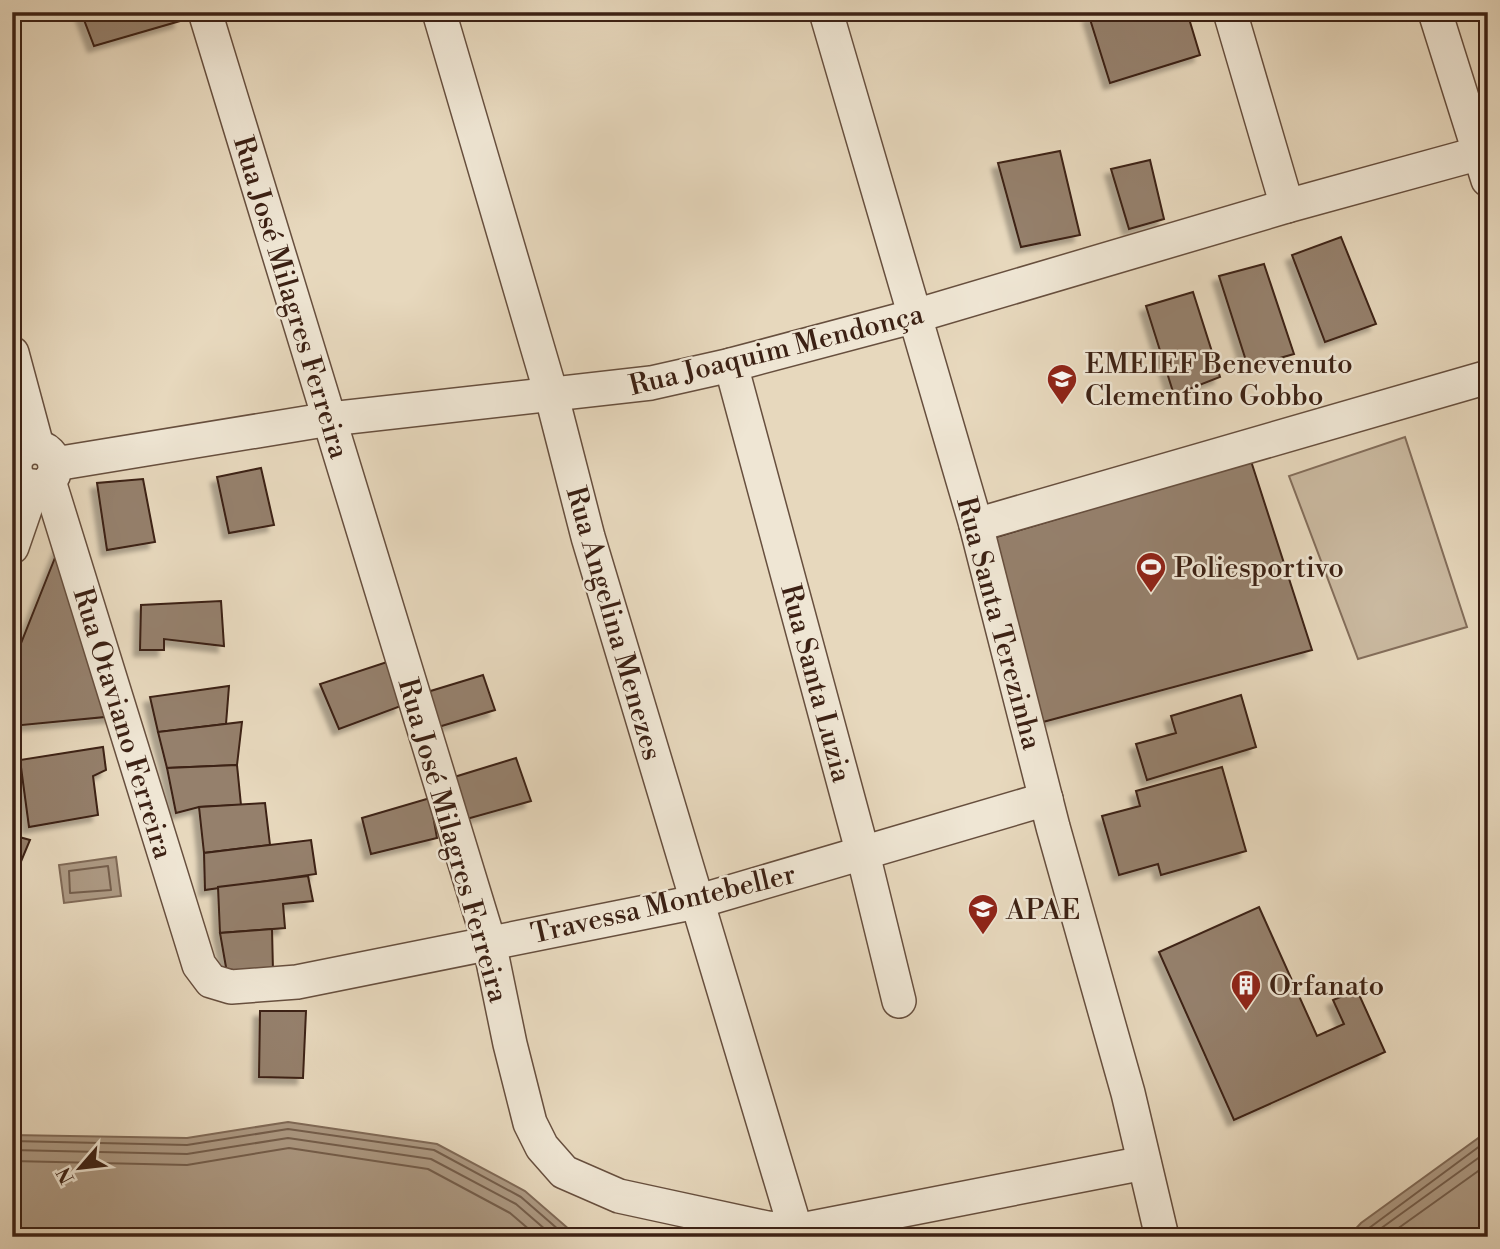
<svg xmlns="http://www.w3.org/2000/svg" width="1500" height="1249" font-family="'Libre Bodoni',serif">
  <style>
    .green { fill: #cab9a0; stroke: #836d5a; stroke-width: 2 }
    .water { fill: #ad9a84; stroke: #806a57; stroke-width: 2 }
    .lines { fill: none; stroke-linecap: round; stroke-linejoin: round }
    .shore { stroke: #745e4c; stroke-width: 2 }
    .building { fill: #95806c; stroke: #3c2114; stroke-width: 2; filter: url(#shadow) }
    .minor-casing { stroke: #674f3e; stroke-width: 36 }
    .minor { stroke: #efe6d4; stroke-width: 33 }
    .labels { text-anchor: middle; stroke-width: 5; stroke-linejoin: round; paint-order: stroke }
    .street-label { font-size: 28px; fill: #3c2114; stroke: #efe6d4 }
    .poi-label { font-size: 28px; fill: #3c2114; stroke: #efe6d4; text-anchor: start }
  </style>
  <defs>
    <filter id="shadow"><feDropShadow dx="-6" dy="6" stdDeviation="2" flood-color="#0004"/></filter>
  </defs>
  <rect width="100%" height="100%" fill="#e7d8bd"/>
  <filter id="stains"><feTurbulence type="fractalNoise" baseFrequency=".00286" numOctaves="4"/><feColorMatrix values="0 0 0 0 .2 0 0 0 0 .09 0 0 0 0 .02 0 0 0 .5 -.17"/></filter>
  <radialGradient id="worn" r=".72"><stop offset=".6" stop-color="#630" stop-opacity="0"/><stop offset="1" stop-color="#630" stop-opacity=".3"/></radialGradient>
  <!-- green -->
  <path class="green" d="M1405,437L1467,627L1358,659L1289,476Z"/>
  <!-- water -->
  <g class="water">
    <path d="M116,857L121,896L64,903L59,865Z"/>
    <path d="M288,1122L437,1144L525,1191L578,1237H12V1135L187,1138Z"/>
    <path d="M1488,1131V1237H1348L1361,1223Z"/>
  </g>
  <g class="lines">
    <!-- shore -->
    <g class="shore">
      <path d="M108,866L111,890L70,893L69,871Z"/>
      <path d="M12,1141L187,1145L288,1129L434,1150L521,1197L567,1237"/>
      <path d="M12,1150L187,1154L288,1138L431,1159L516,1204L554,1237"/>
      <path d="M12,1161L187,1165L289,1148L428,1169L510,1213L538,1237"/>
      <path d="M1357,1237L1488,1140"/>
      <path d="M1369,1237L1488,1151"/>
      <path d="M1386,1237L1488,1164"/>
    </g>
  </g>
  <!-- building -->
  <g class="building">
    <path d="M81,12H177L180,21L94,46Z"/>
    <path d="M1104,12H1187L1200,55L1110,83L1089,16Z"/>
    <path d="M1060,151L1080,235L1021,247L998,163Z"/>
    <path d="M1150,160L1164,219L1129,229L1111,169Z"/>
    <path d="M1341,237L1376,324L1325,342L1292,255Z"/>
    <path d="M1264,264L1294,354L1248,367L1219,276Z"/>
    <path d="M1193,292L1220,377L1174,395L1146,306Z"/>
    <path d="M1251,461L1312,650L1043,722L993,538Z"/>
    <path d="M261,468L274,525L229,533L217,477Z"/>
    <path d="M143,479L155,542L107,550L97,483Z"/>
    <path d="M64,535L115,716L12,726V666Z"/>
    <path d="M221,601L224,646L164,639V650H140L141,605Z"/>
    <path d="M387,662L401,706L339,729L320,684Z"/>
    <path d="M483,675L495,710L435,728L424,693Z"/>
    <path d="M229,686L226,724L158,732L150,697Z"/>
    <path d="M1241,695L1256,747L1147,780L1136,744L1176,733L1171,716Z"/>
    <path d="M242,722L237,765L167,768L158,732Z"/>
    <path d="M103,747L106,770L93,776L98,815L29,827L20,760Z"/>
    <path d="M516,758L531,801L463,820L451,778Z"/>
    <path d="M237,765L241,805L199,807L176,813L167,768Z"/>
    <path d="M1222,767L1246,851L1161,875L1158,864L1119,875L1102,816L1140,806L1136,791Z"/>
    <path d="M430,798L437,838L371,854L362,818Z"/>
    <path d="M265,803L270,845L204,853L199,807Z"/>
    <path d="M12,835L30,840L12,883Z"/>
    <path d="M311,840L316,874L205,890L204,853Z"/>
    <path d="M308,876L313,901L283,904L285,928L220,933L218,887Z"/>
    <path d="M1259,907L1317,1036L1344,1024L1333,1000L1357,990L1385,1052L1234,1120L1159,952Z"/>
    <path d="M272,929L273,971L227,973L220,933Z"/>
    <path d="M260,1011H306L303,1078L259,1077Z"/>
  </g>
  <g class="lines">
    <!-- minor casing -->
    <g class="minor-casing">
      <g id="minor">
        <path d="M205,12L489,942L510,1044L530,1123L542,1147L564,1172L619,1196L767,1228L796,1231L1144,1163"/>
        <path d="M439,12L552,397L588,537L796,1231"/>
        <path d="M826,12L976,525L1053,827L1128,1093L1162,1237"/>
        <path d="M1230,12L1287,206"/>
        <path d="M1435,12L1488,180"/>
        <path d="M12,353L37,446"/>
        <path d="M731,365L863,854L899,1001"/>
        <circle cx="35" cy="467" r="20"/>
        <path d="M55,464L330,419L651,383L731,365L915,316L1287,206L1480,153"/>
        <path d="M49,481L199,965L211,981L231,987L297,982L696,902L1046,799"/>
        <path d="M976,525L1488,377"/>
        <path d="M12,547L33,486"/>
      </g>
    </g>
    <!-- minor -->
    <use href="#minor" class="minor"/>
  </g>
  <!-- icons -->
  <defs>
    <g id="school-pin" transform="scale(1.575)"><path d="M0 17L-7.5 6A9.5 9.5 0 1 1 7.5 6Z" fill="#8f2418" stroke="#efe6d4"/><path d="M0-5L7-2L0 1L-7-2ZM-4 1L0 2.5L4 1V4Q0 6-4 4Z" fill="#fff"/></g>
    <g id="stadium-pin" transform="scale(1.575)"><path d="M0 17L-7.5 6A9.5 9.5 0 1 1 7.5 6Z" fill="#8f2418" stroke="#efe6d4"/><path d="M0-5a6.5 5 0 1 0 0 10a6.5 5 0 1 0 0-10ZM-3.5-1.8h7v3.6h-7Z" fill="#fff"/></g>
    <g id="building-pin" transform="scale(1.575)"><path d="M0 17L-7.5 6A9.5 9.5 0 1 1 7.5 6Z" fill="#8f2418" stroke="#efe6d4"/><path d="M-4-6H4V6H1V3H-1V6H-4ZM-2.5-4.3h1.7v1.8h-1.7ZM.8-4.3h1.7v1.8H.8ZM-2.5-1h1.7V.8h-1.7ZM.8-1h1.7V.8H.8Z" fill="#fff"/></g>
  </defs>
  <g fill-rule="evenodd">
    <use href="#school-pin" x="1062" y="379"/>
    <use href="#stadium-pin" x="1151" y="567"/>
    <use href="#school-pin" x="983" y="909"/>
    <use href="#building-pin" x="1246" y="985"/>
  </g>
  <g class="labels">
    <!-- street labels -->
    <g class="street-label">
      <text transform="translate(292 297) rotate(73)" y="10">Rua José Milagres Ferreira</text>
      <text transform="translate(776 349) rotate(-14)" y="10">Rua Joaquim Mendonça</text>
      <text transform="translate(615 623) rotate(74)" y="10">Rua Angelina Menezes</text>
      <text transform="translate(1000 623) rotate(75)" y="10">Rua Santa Terezinha</text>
      <text transform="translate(817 683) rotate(75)" y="10">Rua Santa Luzia</text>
      <text transform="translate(124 723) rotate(73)" y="10">Rua Otaviano Ferreira</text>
      <text transform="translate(454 840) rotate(74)" y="10">Rua José Milagres Ferreira</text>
      <text transform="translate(663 903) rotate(-13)" y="10">Travessa Montebeller</text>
    </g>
    <!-- poi labels -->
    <g class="poi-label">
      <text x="1085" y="373">EMEIEF Benevenuto<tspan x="1085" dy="32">Clementino Gobbo</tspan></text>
      <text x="1174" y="577">Poliesportivo</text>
      <text x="1006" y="919">APAE</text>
      <text x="1269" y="995">Orfanato</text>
    </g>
  </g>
  <!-- margin -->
  <rect width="1500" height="1249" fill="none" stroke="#e7d8bd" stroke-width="42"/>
  <rect x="14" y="14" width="1472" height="1221" fill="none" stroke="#3c2114" stroke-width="3.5"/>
  <rect x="21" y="21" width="1458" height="1207" fill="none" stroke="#3c2114" stroke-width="2"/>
  <!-- north arrow -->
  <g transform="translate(80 1168) rotate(242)" stroke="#efe6d4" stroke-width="5" paint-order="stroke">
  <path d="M0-5L12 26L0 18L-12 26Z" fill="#3c2114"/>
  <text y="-10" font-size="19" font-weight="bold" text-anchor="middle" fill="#3c2114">N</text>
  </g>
  <rect width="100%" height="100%" filter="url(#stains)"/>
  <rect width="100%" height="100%" fill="url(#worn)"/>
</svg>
